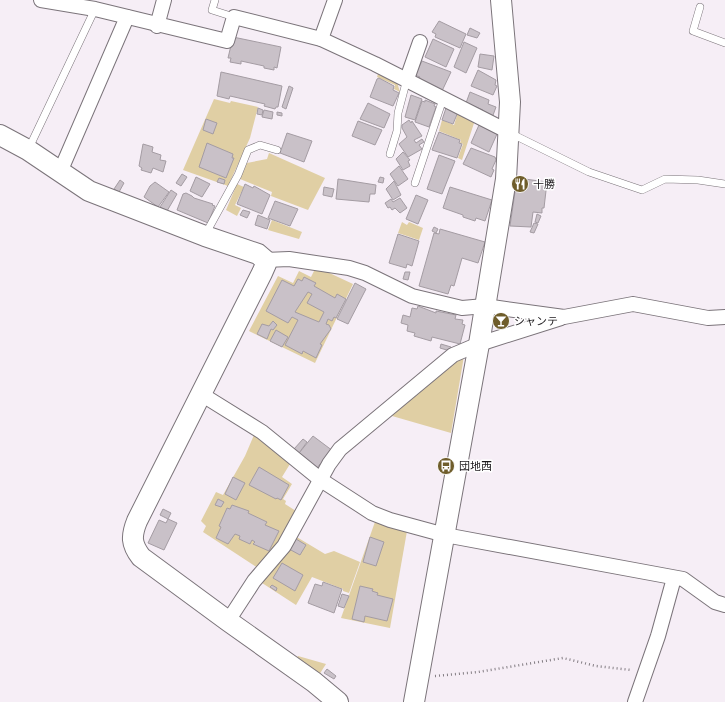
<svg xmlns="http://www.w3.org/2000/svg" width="725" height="702" font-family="'Public Sans','Noto Sans JP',sans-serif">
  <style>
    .green { fill: #e0cfa4 }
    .building { fill: #c9c1c8; stroke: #a49ca3; fill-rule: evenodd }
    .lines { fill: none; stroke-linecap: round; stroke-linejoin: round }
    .lane-casing { stroke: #7b747a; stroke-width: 8 }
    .street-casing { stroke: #7b747a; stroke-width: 16 }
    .secondary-casing { stroke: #7b747a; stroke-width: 22 }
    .path { stroke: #837d83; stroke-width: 2.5; stroke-dasharray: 1 3; stroke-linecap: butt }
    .lane { stroke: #fff; stroke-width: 7 }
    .street { stroke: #fff; stroke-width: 14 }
    .secondary { stroke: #fff; stroke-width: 20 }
    .labels { text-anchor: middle; stroke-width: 3; stroke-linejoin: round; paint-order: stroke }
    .poi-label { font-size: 11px; fill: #1a171a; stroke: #fff; text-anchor: start }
  </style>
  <rect width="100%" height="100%" fill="#f6eef6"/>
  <!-- green -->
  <g class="green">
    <path d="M379,71L396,79L400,92L394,89L395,85L377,77Z"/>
    <path d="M214,99L230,103L231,101L258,107L250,138L228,186L183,170Z"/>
    <path d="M458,112L475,120L462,160L458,158L463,144L460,143L461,140L439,131L442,120L454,125Z"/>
    <path d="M269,153L325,178L308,210L271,196L272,192L240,179L247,163L267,159Z"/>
    <path d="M237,184L244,187L235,205L241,208L237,216L226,210Z"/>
    <path d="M272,220L302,232L299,239L268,230Z"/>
    <path d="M402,222L407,225L409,222L423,228L419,240L398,233Z"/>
    <path d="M315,269L323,270L353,284L315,363L249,331L278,276L293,283L299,271L311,277Z"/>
    <path d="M464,356L451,433L392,416L396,406L454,360Z"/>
    <path d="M254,435L290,464L282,477L292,484L283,499L286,501L285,504L296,511L282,539L258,568L203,532L206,526L201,521L216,492L223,495L245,456Z"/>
    <path d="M376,519L407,531L390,628L341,618Z"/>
    <path d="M295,536L325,554L334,551L360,562L349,593L343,591V589L312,577L296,605L259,581Z"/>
    <path d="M298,656L326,664L319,675L295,660Z"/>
  </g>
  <!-- building -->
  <g class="building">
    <path d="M439,21L466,34L460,48L435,37L436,34L432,32Z"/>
    <path d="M470,28L480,33L477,38L467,35Z"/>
    <path d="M233,37L281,47L277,68L274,67V70L264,68V66L241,61V64L230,62L231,58H228Z"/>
    <path d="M433,39L454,49L446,67L425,57Z"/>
    <path d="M464,42L477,48L466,73L454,67Z"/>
    <path d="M480,54L494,56L492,70L478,67Z"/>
    <path d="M422,61L451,72L442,91L418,80L420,77L415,75Z"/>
    <path d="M478,70L496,80L495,85L497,86L493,95L471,86Z"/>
    <path d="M221,72L282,86L278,107H276L275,109L264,106L265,104L230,96L229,99L217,96Z"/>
    <path d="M379,78L394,86L393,90L399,93L393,106L370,97L377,79Z"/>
    <path d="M289,86L293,88L286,109L282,107Z"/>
    <path d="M470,92L489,100L488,104L496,107L492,118L481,113L483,110L466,103Z"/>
    <path d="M411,95L422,99L415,120L405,117Z"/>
    <path d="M425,100L435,104L434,106L436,107L429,127L415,122L422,101L425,102Z"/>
    <path d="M368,103L390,114L384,128L360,119Z"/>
    <path d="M258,108L263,110L262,115L257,114Z"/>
    <path d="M446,108L458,112L453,124L442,120Z"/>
    <path d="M264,110L273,112L272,119L262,117Z"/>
    <path d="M277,112L282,113V116L277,115Z"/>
    <path d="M206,119L217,123L213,134L203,130Z"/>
    <path d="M409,120L411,123L412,121L422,136L414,140L416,143L422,139L424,142L419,145L422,149L408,157L399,144L407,137L402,128V125Z"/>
    <path d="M358,121L382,130L375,145L352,136Z"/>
    <path d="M479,125L497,134L489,152L471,143Z"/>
    <path d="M439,132L460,140L459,143L462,144L457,158L432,150Z"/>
    <path d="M287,133L312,141L304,162L280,153Z"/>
    <path d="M207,143L233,154L232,158H234L226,178L199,167Z"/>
    <path d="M143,144L153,147L152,152L161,155L160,160L166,161L163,172L153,168L151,173L141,170L142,168L139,166Z"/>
    <path d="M471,148L495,157L496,160L492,169L494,170L491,177L463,164Z"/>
    <path d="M403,152L410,160L408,161L410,166L403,170L396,159Z"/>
    <path d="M439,155L455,161L442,194L427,189Z"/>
    <path d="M399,166L408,179L398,186L390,174Z"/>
    <path d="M182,174L187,177L181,186L176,183Z"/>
    <path d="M196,177L210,184L202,197L190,191Z"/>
    <path d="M380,177L384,178L383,183L378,182Z"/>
    <path d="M219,178L225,180L224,184L217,182Z"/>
    <path d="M517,178L547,182L544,208H542V213L533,212L531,227L510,226Z"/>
    <path d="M338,179L376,185L375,194H370L369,202L336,199Z"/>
    <path d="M120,180L124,183L119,192L114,189Z"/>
    <path d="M394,181L401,195L393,200L386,189Z"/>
    <path d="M155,182L169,192L158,207L144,197L150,186Z"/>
    <path d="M245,184L253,188L254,186L270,195L262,214L237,204Z"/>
    <path d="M324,187L334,189L332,197L323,195Z"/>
    <path d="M450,187L492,200L485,221L476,218L475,221L463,217V215L443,208Z"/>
    <path d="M171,190L177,194L167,211L160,207Z"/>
    <path d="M186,193L192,196L194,198L213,204L212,205L215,206L208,223L177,210L183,194Z"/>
    <path d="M416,195L428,200L418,224L406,219Z"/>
    <path d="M400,198L407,208L400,213L395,208L392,210L390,207L388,208L385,203L391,199L393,202Z"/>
    <path d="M275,201L298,209L290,226L268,218Z"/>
    <path d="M243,210L250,212L247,218L240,215Z"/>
    <path d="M537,214L541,216L538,223L535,222Z"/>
    <path d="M258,215L270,220L267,229L255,225Z"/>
    <path d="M534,223L538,224L534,233L530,232Z"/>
    <path d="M434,227L438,229L436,233L432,231Z"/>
    <path d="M440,229L485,242L478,263L462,258L454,286L451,285L448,294L419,286L434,233L439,234Z"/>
    <path d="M398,234L419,241L412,266L407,264L406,268L389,263Z"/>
    <path d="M405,272H410L408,280L403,279Z"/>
    <path d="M304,277L316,283L314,286L335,298L337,294L346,299L336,318L334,317L332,321L328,319L326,324L329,325L331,329L320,344L322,345L316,358L303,351L302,354L285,345L298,320L292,317L288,323L266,311L282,280L294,286L298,279L302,281ZM308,292L312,294L307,303L324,312L319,322L295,312Z"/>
    <path d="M355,283L366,289L348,324L337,319Z"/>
    <path d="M418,306L436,313V311L456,315L455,319L463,320L462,324L465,325L460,344L432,337L431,341L414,336L415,333L407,331L408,325L401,323L403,315L410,317L412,308L417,309Z"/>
    <path d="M273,321L277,325L273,330L271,329L267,339L257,334L262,324L269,326Z"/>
    <path d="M276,330L288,337L282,347L270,341Z"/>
    <path d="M441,344L451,347L450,351L440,348Z"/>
    <path d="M313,436L333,451L322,465L320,464L317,468L299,453Z"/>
    <path d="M303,439L307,442L299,453L294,449Z"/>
    <path d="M259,467L289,485L281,500L277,498L276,499L249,485Z"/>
    <path d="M233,477L245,483L236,500L225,494Z"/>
    <path d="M218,499L224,502L221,507L215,505Z"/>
    <path d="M232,505L249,511L248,513L267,522L265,525L279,531L269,551L253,544L255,542L252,540L250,544L239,539L240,536L235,534L228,544L216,538L221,527L219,526L227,508L230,509Z"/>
    <path d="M163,509L171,513L168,519L160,515Z"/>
    <path d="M168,519L177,523L164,550L148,543L159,520L166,523Z"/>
    <path d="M370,537L384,542L376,566L363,562Z"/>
    <path d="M296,539L306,545L300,555L289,549Z"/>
    <path d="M282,563L303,575L295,591L273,578Z"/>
    <path d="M323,582L342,589L334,613L308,603L315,584L322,586Z"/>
    <path d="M272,585L277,588L276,591L270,587Z"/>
    <path d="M360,586L373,589L372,591L378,593L377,595L393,599L387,621L365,616L364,622L352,619Z"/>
    <path d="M342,594L349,596L344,608L338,606Z"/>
    <path d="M327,669L336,676L334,679L324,673Z"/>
  </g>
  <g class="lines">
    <!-- lane casing -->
    <g class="lane-casing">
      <g id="lane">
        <path d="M215,0L212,10L234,17"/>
        <path d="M700,7L693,31L725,43"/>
        <path d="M510,133L589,172L642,190L665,179L698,180L725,184"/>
        <path d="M29,148L95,9"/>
        <path d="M390,154L397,131L398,113L407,79"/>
        <path d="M415,183L443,99"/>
        <path d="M205,235L238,175L248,150L260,145L277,150"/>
      </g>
    </g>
    <!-- street casing -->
    <g class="street-casing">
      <g id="street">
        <path d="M41,0L95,9L227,41L234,17L321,39L375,64L509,132"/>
        <path d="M157,26L164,0"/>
        <path d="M321,39L335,0"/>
        <path d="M407,79L420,42"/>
        <path d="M60,172L127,17"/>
        <path d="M265,260L289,259L349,268L365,273L412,296L462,308L485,306L564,317L633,304L708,318L725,317"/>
        <path d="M201,394L262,432L321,480L372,513L390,520L445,535L683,579L715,602L725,605"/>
        <path d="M228,621L254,581L284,546L329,464L340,449L453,355L479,344L561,318"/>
        <path d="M635,702L658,636L674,578"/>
      </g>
    </g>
    <!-- secondary casing -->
    <g class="secondary-casing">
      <g id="secondary">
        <path d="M0,135L28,150L89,191L205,236L258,254L265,260L266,264L262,273L137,521C131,536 131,544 141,557L228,621L314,682L338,702"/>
        <path d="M414,702L479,344L506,179L510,102L501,0"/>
      </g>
    </g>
    <!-- path -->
    <path class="path" d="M435,676L478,672L563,658L596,666L631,670"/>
    <!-- lane -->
    <use href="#lane" class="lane"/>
    <!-- street -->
    <use href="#street" class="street"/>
    <!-- secondary -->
    <use href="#secondary" class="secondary"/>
  </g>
  <!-- icons -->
  <defs>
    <g id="restaurant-disc" transform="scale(0.9)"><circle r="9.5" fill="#6f5d2b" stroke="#fff"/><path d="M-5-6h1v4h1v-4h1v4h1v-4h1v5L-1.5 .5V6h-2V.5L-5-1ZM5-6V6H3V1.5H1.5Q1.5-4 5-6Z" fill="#fff"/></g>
    <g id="bar-disc" transform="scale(0.9)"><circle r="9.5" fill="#6f5d2b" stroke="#fff"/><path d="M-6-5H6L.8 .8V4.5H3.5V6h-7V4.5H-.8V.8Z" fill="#fff"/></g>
    <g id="bus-disc" transform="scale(0.9)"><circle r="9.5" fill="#6f5d2b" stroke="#fff"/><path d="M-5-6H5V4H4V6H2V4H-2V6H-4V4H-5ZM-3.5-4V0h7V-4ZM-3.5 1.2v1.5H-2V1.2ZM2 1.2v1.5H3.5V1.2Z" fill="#fff"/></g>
  </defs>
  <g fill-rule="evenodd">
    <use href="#restaurant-disc" x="520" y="184"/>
    <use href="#bar-disc" x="501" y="321"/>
    <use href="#bus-disc" x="446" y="466"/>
  </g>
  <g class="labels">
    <!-- poi labels -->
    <g class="poi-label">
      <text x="533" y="188">十勝</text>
      <text x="514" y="325">シャンテ</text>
      <text x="459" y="470">団地西</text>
    </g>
  </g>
</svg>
